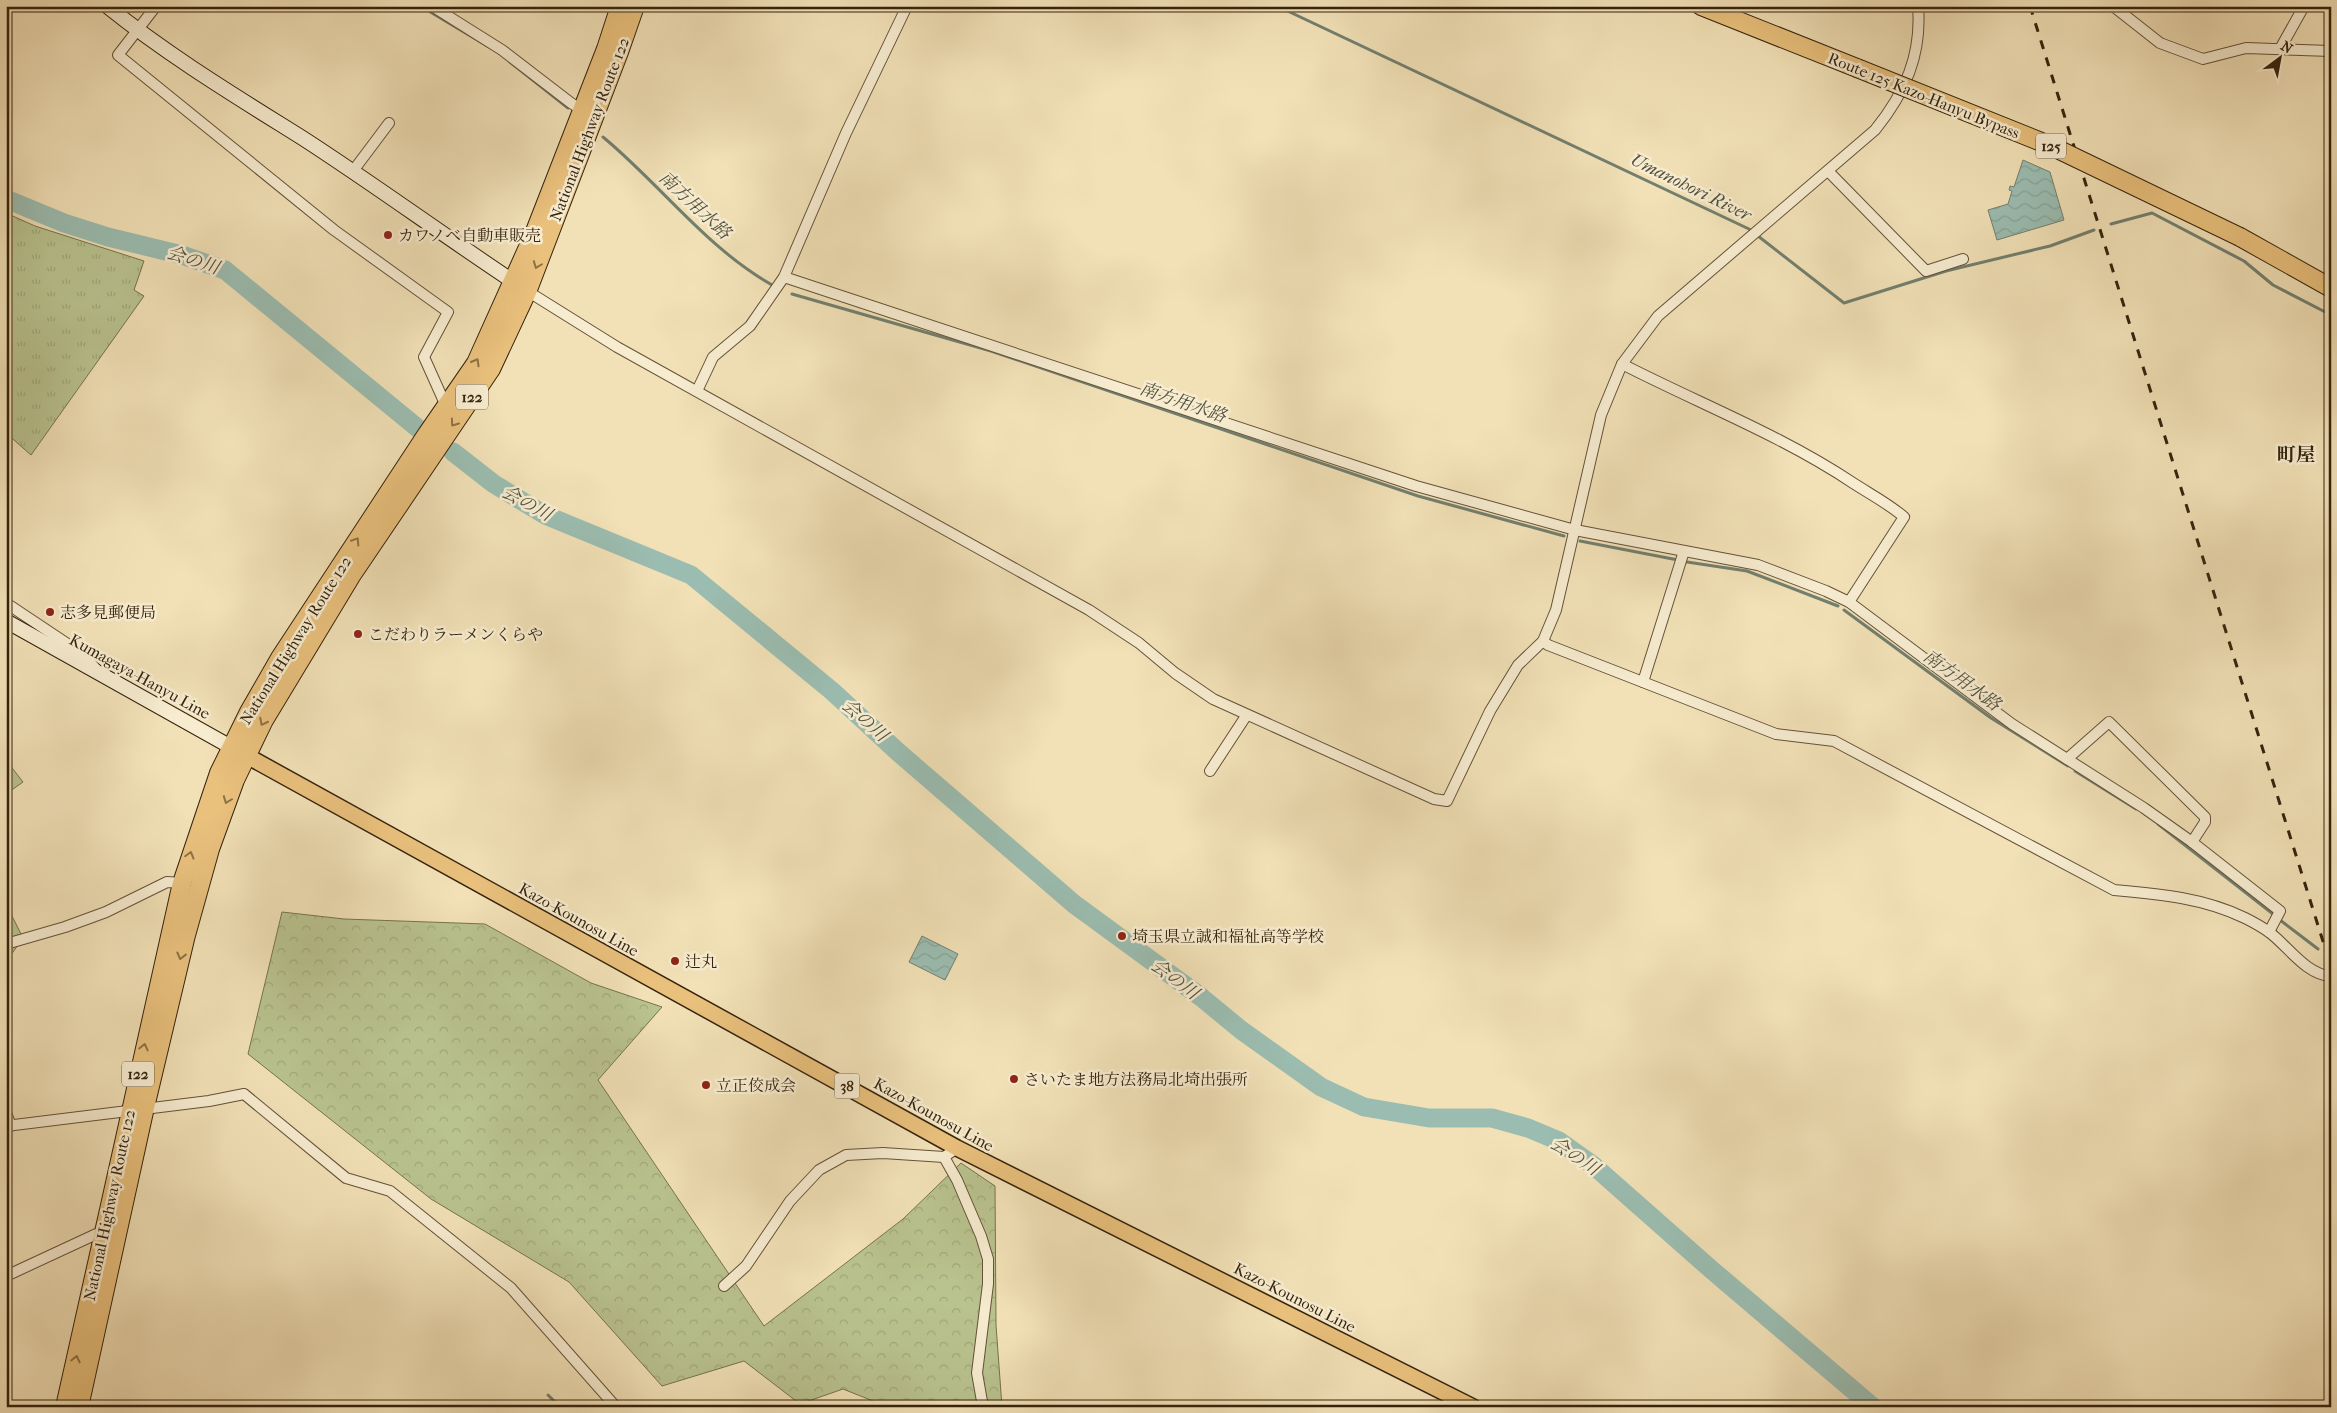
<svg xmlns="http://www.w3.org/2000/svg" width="2337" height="1413" font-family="'IM FELL French Canon','Noto Serif JP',serif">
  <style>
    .grass { fill: #b9c38f; stroke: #76734e }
    .forest { fill: url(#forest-crowns); stroke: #76734e }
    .park { fill: url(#park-tufts); stroke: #76734e }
    .water { fill: url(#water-waves); stroke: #727f6f }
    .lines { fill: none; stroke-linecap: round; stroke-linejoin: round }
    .stream { stroke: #727f6f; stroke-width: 3 }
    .river { stroke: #9bbdb1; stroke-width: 19 }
    .street-casing { stroke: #645238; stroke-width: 12 }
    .secondary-casing { stroke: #34230d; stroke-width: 16 }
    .primary-casing { stroke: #34230d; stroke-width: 18 }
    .highway-casing { stroke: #34230d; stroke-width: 20 }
    .street { stroke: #f7ecd0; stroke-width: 10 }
    .secondary { stroke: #f7ecd0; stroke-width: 14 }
    .primary { stroke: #e9c07c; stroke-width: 15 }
    .highway { stroke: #e9c07c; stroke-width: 18 }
    .rail { stroke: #34230d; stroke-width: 3; stroke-dasharray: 9 9; stroke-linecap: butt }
    .highway-bridge-casing { stroke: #34230d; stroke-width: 20; stroke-linecap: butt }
    .highway-bridge { stroke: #e9c07c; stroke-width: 18 }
    .oneway { stroke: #8e7244 }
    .poi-dot { fill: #8f2418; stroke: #f7ecd0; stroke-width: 2 }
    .labels { text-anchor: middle; stroke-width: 5; stroke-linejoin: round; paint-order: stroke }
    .shield { fill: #f7ecd0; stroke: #6e5f48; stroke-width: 1 }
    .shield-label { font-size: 15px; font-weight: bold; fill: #34230d }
    .street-label { font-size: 16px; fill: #34230d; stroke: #f7ecd0 }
    .poi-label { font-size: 16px; fill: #34230d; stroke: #f7ecd0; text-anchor: start }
    .water-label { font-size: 18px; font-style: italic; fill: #53513e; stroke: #f7ecd0 }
    .quarter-label { font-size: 19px; font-weight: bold; fill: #34230d; stroke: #f7ecd0 }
  </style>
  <defs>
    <pattern id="forest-crowns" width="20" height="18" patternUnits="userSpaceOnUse" patternTransform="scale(1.25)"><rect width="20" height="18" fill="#b9c38f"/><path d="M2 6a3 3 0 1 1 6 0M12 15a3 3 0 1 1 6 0" fill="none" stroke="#a0a77a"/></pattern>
    <pattern id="park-tufts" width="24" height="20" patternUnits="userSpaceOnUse" patternTransform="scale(1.25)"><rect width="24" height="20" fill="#b9c38f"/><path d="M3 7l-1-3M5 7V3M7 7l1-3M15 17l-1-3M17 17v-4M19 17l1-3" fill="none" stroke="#a0a77a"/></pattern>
    <pattern id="water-waves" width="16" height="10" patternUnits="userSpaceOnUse" patternTransform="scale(1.25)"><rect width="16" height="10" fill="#9bbdb1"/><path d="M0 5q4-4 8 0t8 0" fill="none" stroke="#86a297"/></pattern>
  </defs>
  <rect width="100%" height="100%" fill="#f2e1b7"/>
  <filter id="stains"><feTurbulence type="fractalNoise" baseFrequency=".004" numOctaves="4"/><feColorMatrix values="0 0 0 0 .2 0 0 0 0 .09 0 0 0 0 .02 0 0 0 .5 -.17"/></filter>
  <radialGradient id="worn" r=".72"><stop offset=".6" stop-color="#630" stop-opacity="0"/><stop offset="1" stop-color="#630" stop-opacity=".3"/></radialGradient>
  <!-- grass -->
  <path class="grass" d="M6,760L23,782L6,794Z"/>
  <!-- forest -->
  <g class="forest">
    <path d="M6,904L23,938L6,962Z"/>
    <path d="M282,912L344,919L485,924L591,983L662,1007L598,1080L764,1326L903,1219L961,1163L995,1186L996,1325L1002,1407H888L843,1389L800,1404L744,1361L662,1386L569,1282L431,1199L248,1054Z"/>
  </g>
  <!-- park -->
  <path class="park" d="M6,213L35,226L144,261L134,290L144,296L31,455L6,433Z"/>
  <!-- water -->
  <g class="water">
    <path d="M2023,160L2050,172L2064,220L1997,240L1988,210L2008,204L2012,191L2009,190L2010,186L2014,187Z"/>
    <path d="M922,936L958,954L945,980L909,962Z"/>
  </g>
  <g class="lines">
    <!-- stream -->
    <g class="stream">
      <path d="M1277,6L1749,229L1844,303L1946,271L2050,246L2094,230"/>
      <path d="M427,10L489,47"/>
      <path d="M510,62L568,108"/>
      <path d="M603,137C661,185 707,249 774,286"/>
      <path d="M2111,224L2152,213L2244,261L2273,285L2331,315"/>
      <path d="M792,294L991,351L1418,496L1564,536"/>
      <path d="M1580,541L1678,560"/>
      <path d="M1687,562L1747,571L1838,606"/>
      <path d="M1844,610L1991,718L2068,766"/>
      <path d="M2075,771L2136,809"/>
      <path d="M2158,824L2273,914"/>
      <path d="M2280,920L2318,949"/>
      <path d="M548,1395L560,1407"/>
    </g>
    <!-- river -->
    <g class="river">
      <path d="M6,199L64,223L108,237L182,255L225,270L420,430"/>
      <path d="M453,452L494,484L545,515L691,575L832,691L898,752L1074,904L1201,997L1241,1030L1321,1087L1364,1107L1429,1118H1492L1528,1128L1559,1141L1594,1166L1713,1271L1873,1407"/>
    </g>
    <!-- street casing -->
    <g class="street-casing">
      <g id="street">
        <path d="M156,6L118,55L334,230L448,312L424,357L446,406"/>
        <path d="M432,6L502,50L571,103L582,110"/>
        <path d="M2113,6L2160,43L2203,59L2246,48L2331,51"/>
        <path d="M2280,49L2304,6"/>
        <path d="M353,171L389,123"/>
        <path d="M1828,171L1926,271L1963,259"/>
        <path d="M784,277L1416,486L1575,530L1758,565L1826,591L1849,602L2012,724L2144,808L2192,842L2280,911L2269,932"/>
        <path d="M524,289L617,347L1089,610L1139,643L1175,673L1213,699L1434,799L1447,801L1490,711L1518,665L1543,641L1556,610L1601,415L1622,364L1658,316L1875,130C1905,93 1922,55 1918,6"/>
        <path d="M1622,364C1700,404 1781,435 1853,483C1870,494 1889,504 1904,517L1849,602"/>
        <path d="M697,391L713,357L750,326L784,277L846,133L907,6"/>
        <path d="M6,603L81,653L96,669"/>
        <path d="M1543,641L1548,645L1776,734L1834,741L2114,890C2160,894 2204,898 2245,918C2253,922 2262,927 2269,932C2287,945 2306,975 2331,976"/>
        <path d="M1643,682L1684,551"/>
        <path d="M2067,759L2109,722L2205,817V822L2192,842"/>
        <path d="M1210,771L1246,716"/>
        <path d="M6,944L65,927L106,912L167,882L182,883"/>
        <path d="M6,1113L11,1126"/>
        <path d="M6,1126L209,1101L244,1094L346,1178L390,1191L511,1288L616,1407"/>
        <path d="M944,1157L957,1180L981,1236L988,1259V1284L977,1373L983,1407"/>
        <path d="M6,1276L105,1230"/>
        <path d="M724,1286L746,1266L790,1201L819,1170L846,1155L883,1153L944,1157L957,1148"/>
      </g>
    </g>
    <!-- secondary casing -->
    <g class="secondary-casing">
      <g id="secondary">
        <path d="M107,6C169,56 237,97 304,139C375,185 443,235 514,282"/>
        <path d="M6,621L231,747"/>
      </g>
    </g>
    <!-- primary casing -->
    <g class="primary-casing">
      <path id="primary" d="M238,751L957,1148L1473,1407"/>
    </g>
    <!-- highway casing -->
    <g class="highway-casing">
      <g id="highway">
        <path d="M1701,6L1857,68"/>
        <path d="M2240,237L2331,288"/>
        <path d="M65,1407L182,883L219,773L249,712L280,658L427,434L476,363L534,234L606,49L620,6"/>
        <path d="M79,1407L145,1107L186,935L210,849L235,780L264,720L351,576L491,369L527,292L619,52L635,6"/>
      </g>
    </g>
    <!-- street -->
    <use href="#street" class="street"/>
    <!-- secondary -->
    <use href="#secondary" class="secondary"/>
    <!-- primary -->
    <use href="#primary" class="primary"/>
    <!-- highway -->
    <use href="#highway" class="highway"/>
    <!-- rail -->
    <path class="rail" d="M2030,6L2331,967"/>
    <!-- highway-bridge casing -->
    <g class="highway-bridge-casing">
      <path id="highway-bridge" d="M1857,68L2049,145L2240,237"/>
    </g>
    <!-- highway-bridge -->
    <use href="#highway-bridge" class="highway-bridge"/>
  </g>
  <!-- one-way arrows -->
  <defs><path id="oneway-chevron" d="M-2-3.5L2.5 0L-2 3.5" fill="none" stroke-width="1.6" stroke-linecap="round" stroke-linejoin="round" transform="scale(1.25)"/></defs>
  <g class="oneway">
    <use href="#oneway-chevron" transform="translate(537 265) rotate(111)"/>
    <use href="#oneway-chevron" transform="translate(476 362) rotate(-60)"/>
    <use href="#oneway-chevron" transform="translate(454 423) rotate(125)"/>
    <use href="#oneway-chevron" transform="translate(356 541) rotate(-57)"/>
    <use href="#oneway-chevron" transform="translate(263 722) rotate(117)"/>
    <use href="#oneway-chevron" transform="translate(227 800) rotate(111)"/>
    <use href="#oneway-chevron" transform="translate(190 855) rotate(-74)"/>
    <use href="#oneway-chevron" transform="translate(181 956) rotate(104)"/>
    <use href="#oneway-chevron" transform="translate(144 1047) rotate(-77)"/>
    <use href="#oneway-chevron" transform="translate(76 1359) rotate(-77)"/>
  </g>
  <!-- markers -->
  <g class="poi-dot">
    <circle cx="388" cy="235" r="5"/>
    <circle cx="50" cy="612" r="5"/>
    <circle cx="358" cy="634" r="5"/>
    <circle cx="1122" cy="936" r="5"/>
    <circle cx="675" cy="961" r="5"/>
    <circle cx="1014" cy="1079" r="5"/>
    <circle cx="706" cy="1085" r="5"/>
  </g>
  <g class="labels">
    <!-- shield labels -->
    <g class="shield">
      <rect x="2036" y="133.5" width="30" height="25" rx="4"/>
      <rect x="456" y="384.5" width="32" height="25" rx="4"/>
      <rect x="122" y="1061.5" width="32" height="25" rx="4"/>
      <rect x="834.5" y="1073.5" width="25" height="25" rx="4"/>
    </g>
    <g class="shield-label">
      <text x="2051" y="151">125</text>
      <text x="472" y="402">122</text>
      <text x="138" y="1079">122</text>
      <text x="847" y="1091">38</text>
    </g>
    <!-- street labels -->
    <g class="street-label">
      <text transform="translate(1924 95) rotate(22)" y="6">Route 125 Kazo-Hanyu Bypass</text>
      <text transform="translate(589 129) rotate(-69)" y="6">National Highway Route 122</text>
      <text transform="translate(295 640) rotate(-58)" y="6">National Highway Route 122</text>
      <text transform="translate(140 676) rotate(29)" y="6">Kumagaya-Hanyu Line</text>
      <text transform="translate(579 919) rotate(29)" y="6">Kazo-Kounosu Line</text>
      <text transform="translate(934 1114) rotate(29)" y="6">Kazo-Kounosu Line</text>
      <text transform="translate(109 1205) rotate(-78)" y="6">National Highway Route 122</text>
      <text transform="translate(1295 1297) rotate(27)" y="6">Kazo-Kounosu Line</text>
    </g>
    <!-- poi labels -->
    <g class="poi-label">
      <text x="398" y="241">カワノベ自動車販売</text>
      <text x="60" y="618">志多見郵便局</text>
      <text x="368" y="640">こだわりラーメンくらや</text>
      <text x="1132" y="942">埼玉県立誠和福祉高等学校</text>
      <text x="685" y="967">辻丸</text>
      <text x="1024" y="1085">さいたま地方法務局北埼出張所</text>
      <text x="716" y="1091">立正佼成会</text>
    </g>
    <!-- water labels -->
    <g class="water-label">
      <text transform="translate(1691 187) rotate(26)" y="6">Umanohori River</text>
      <text transform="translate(695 205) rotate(43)" y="6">南方用水路</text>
      <text transform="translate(193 260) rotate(18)" y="6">会の川</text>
      <text transform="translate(1183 402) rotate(19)" y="6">南方用水路</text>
      <text transform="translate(527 503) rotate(29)" y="6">会の川</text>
      <text transform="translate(1962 680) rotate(36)" y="6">南方用水路</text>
      <text transform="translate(865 720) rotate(41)" y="6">会の川</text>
      <text transform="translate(1175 979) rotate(37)" y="6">会の川</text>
      <text transform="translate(1575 1156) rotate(33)" y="6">会の川</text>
    </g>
    <!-- quarter labels -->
    <g class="quarter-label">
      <text x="2296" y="461">町屋</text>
    </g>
  </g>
  <!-- margin -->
  <rect width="2337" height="1413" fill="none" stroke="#f2e1b7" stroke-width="25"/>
  <rect x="8" y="8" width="2322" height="1398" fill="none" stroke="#34230d" stroke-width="2.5"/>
  <rect x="12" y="12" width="2312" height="1388" fill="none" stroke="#34230d"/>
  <!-- north arrow -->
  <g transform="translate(2280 58) rotate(32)" stroke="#f7ecd0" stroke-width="4" paint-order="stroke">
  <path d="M0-4L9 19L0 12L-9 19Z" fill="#34230d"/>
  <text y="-8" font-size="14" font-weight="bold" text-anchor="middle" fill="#34230d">N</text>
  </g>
  <rect width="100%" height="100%" filter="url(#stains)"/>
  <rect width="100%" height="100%" fill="url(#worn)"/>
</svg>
